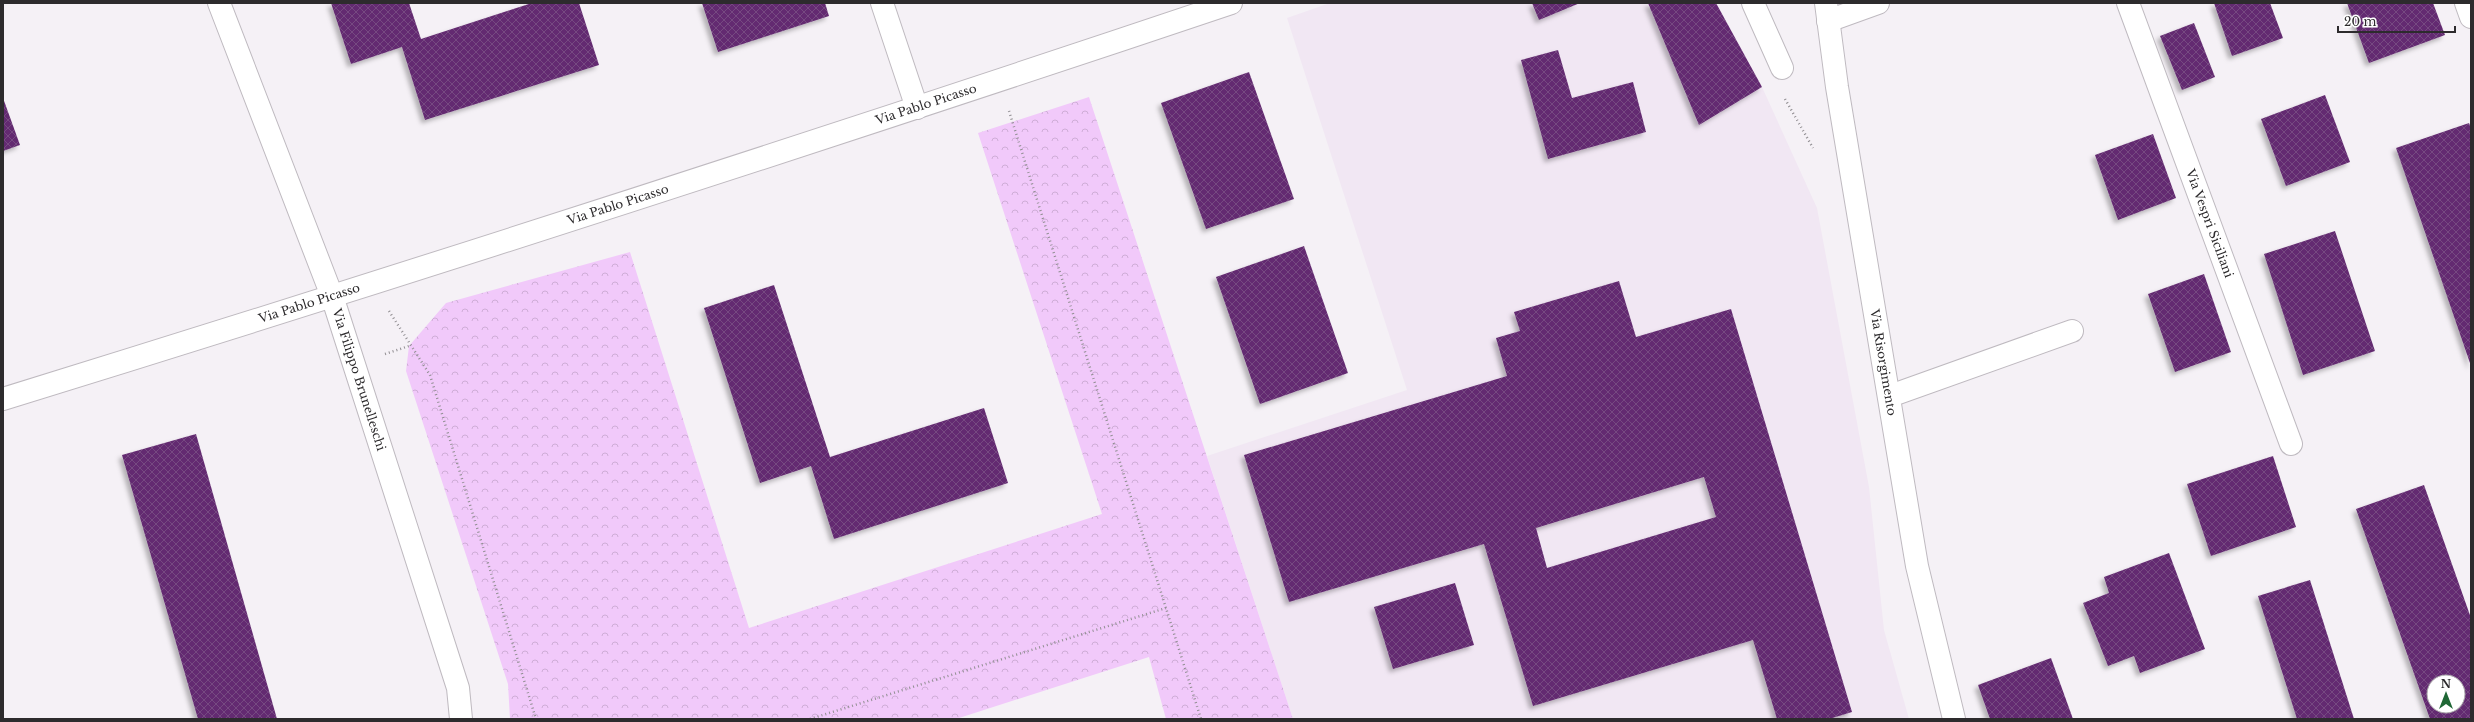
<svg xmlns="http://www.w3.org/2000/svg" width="2474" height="722" font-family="'Libre Baskerville',serif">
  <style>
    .built { fill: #f1e7f3 }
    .park { fill: url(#park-crowns) }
    .building { fill: url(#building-cross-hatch); fill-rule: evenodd; filter: url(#shadow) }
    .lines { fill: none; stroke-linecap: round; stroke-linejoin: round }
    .minor-casing { stroke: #bfbac0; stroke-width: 24 }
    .tertiary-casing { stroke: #bfbac0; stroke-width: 24 }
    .path { stroke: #928f93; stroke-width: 2.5; stroke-dasharray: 1 3; stroke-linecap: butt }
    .minor { stroke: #fff; stroke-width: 22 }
    .tertiary { stroke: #fff; stroke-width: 22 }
    .labels { text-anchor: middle; stroke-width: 4; stroke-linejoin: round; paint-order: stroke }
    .street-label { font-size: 12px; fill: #2d2b2d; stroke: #fff }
  </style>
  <defs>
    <pattern id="park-crowns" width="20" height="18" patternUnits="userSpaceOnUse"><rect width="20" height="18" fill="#f1c9fa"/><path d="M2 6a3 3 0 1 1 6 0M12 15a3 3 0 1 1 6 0" fill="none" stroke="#cfadd7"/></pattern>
    <pattern id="building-cross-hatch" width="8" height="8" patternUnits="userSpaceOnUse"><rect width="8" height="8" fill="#642b71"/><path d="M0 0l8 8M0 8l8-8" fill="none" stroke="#764981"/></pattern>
    <filter id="shadow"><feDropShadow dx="-3.5" dy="3.5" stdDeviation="2" flood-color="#0004"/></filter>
  </defs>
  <rect width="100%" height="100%" fill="#f5f1f6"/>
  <!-- built -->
  <path class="built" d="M1330,3H1716L1762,87L1817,208L1869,487L1884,630L1909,719H1293L1207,456L1407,390L1287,18Z"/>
  <!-- park -->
  <path class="park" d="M1089,97L1293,719H1166L1149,657L956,719H510L508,684L406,371L409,346L446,303L630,252L749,628L1102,514L978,133Z"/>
  <!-- building -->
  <g class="building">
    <path d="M331,3H409L421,39L532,3H579L599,65L425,120L402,47L351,64Z"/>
    <path d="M702,3H825L829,16L718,52Z"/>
    <path d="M1532,3H1580L1539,20Z"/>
    <path d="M1648,3H1716L1762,87L1699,125Z"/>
    <path d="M2214,3H2270L2283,38L2232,56Z"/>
    <path d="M2347,3H2433L2445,35L2369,63Z"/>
    <path d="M2194,23L2215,77L2182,90L2160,36Z"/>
    <path d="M1558,50L1572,98L1633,82L1646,132L1548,159L1521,60Z"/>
    <path d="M1249,72L1294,199L1206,229L1161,103Z"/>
    <path d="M2325,95L2350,162L2286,186L2261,119Z"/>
    <path d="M3,98L20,145L3,151Z"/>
    <path d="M2469,123L2471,128V366L2396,148Z"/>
    <path d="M2153,134L2176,198L2118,220L2095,155Z"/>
    <path d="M2335,231L2375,351L2303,375L2264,254Z"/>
    <path d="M1304,246L1348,373L1260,404L1216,277Z"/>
    <path d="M2204,274L2231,352L2175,372L2148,294Z"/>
    <path d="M1619,281L1636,337L1731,309L1852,712L1829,719H1777L1753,640L1533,706L1484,544L1289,602L1244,455L1507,376L1496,338L1520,331L1514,312ZM1704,477L1716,517L1547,568L1536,528Z"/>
    <path d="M774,285L830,457L984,408L1008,483L834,539L811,466L760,483L704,308Z"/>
    <path d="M196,434L277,719H198L122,455Z"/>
    <path d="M2273,456L2296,527L2211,556L2187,484Z"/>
    <path d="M2424,485L2471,618V719H2430L2356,509ZM2434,682H2458V706H2434Z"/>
    <path d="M2169,553L2205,649L2140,673L2134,656L2108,666L2083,603L2109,593L2104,577Z"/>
    <path d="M2310,580L2354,719H2297L2258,596Z"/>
    <path d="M1455,583L1474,645L1393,669L1374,607Z"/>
    <path d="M2051,658L2073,719H1990L1978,685Z"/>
  </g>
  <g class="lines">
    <!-- minor casing -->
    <g class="minor-casing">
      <g id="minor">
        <path id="s1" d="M219,3L332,296L458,688L461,719"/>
        <path d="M882,3L917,108"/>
        <path d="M1753,3L1782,68"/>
        <path id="s2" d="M2128,3L2291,444"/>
        <path d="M2466,3L2471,17"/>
        <path d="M1828,21L1878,3"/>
        <path d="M1890,396L2072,331"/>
        <path id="s3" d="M3,399C414,272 823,140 1231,3"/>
      </g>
    </g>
    <!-- tertiary casing -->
    <g class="tertiary-casing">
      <g id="tertiary">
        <path id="s4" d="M1826,3L1837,87L1917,566L1954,719"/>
      </g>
    </g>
    <!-- path -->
    <g class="path">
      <path d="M1785,99L1813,148"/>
      <path d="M1009,111L1201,719"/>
      <path d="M389,311L430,375L536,719"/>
      <path d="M385,354L409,346"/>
      <path d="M810,719L1166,608"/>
    </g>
    <!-- minor -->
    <use href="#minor" class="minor"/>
    <!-- tertiary -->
    <use href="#tertiary" class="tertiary"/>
  </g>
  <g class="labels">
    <!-- street labels -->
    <g class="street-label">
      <text dy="4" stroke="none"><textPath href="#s3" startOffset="969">Via Pablo Picasso</textPath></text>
      <text dy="4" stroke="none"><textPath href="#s3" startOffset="645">Via Pablo Picasso</textPath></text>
      <text dy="4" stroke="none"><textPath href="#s2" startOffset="235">Via Vespri Siciliani</textPath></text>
      <text dy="4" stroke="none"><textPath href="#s3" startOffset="321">Via Pablo Picasso</textPath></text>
      <text dy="4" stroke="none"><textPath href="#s4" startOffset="364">Via Risorgimento</textPath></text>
      <text dy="4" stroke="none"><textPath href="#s1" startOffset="402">Via Filippo Brunelleschi</textPath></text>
    </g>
  </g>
  <!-- border -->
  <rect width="2474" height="722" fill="none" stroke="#2d2b2d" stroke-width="8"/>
  <!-- north arrow -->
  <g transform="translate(2446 694)"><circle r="19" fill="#ffffff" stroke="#abaaab"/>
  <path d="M0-3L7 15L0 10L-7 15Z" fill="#1f6735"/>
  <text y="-6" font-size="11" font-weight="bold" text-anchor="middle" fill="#2d2b2d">N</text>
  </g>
  <!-- scale -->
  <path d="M2338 26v6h117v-6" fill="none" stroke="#2d2b2d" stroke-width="2"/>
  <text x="2344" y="26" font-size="12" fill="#2d2b2d" stroke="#ffffff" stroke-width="3" paint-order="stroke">20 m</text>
</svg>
